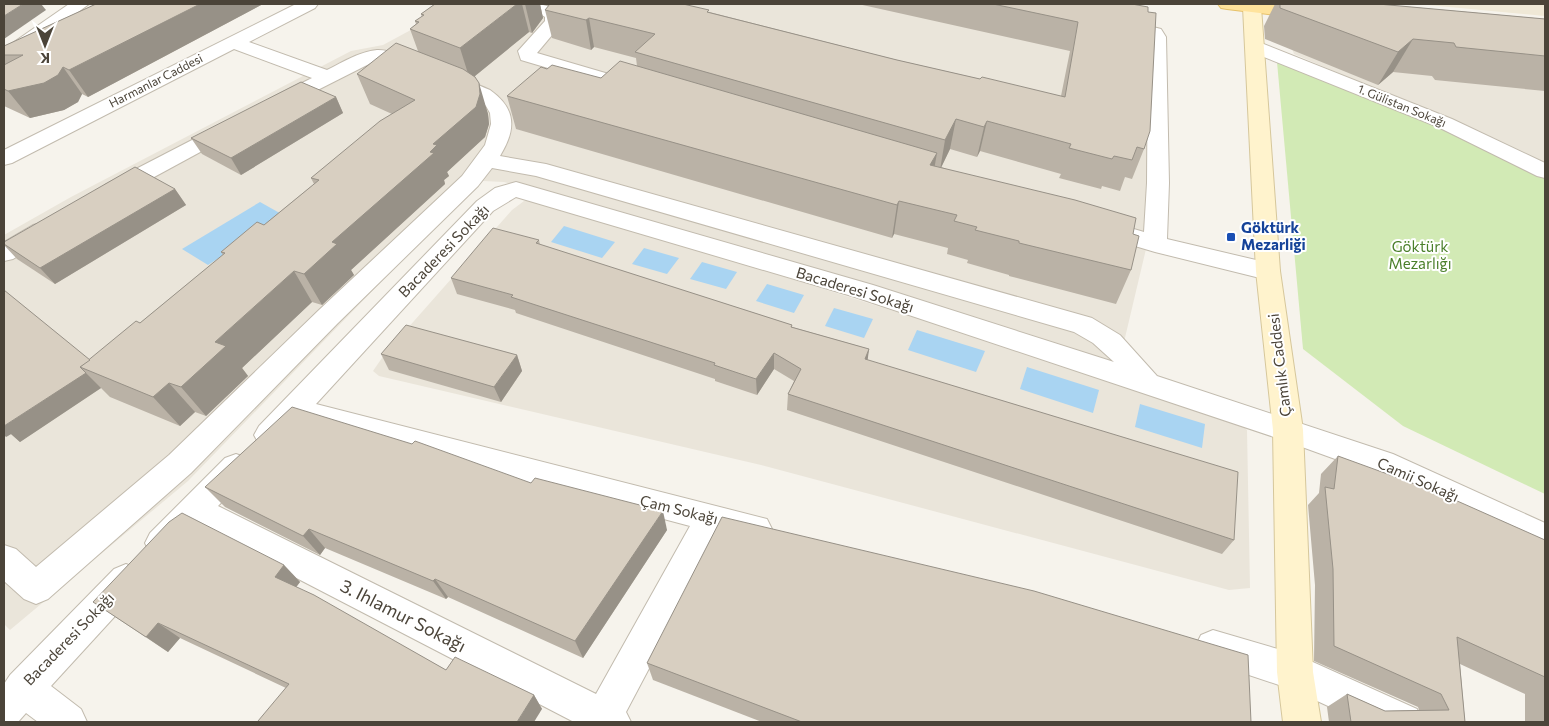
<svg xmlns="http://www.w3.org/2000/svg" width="1549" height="726" font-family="Commissioner,sans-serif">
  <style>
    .residential { fill: #eae5da }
    .education { fill: #efe8d6 }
    .green { fill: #d2eab5 }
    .water { fill: #a9d4f2 }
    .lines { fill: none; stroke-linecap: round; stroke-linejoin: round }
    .street-casing { stroke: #c2bbae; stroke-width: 2 }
    .secondary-casing { stroke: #d6c79b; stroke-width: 2 }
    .primary-casing { stroke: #e6c16a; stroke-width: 2 }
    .street { fill: #fff; fill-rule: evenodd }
    .secondary { fill: #fff3cd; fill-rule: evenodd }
    .primary { fill: #ffe39c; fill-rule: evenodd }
    .wall { fill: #bab2a6 }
    .shaded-wall { fill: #979187 }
    .building { fill: #d8cfc1; stroke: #979187 }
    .transit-dot { fill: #1a4fb4; stroke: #fff; stroke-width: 2 }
    .labels { text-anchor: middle; stroke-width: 4; stroke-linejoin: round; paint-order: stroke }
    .far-street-label { font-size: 12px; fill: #4b4439; stroke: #fff }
    .transit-label { font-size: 15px; font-weight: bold; fill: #164399; stroke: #fff; text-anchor: start }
    .park-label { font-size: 15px; fill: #4a7f2a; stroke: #fff }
    .street-label { font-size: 15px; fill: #4b4439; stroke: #fff }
    .near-street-label { font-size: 18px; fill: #4b4439; stroke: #fff }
  </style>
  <rect width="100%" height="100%" fill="#f6f3ec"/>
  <!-- residential -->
  <g class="residential">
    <path d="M459,4H1009L1150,37L1146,249L1119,363L504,182L483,181L472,188L188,481L10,630L4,624V235L71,197L351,51L383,45Z"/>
    <path d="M1283,25L1545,52V162L1294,54Z"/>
    <path d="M539,200L1235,418L1247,430L1250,588L1229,590L761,465L379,376L373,371L384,355L512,210L524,201Z"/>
  </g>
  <!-- education -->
  <path class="education" d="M1420,4H1545V16L1428,5Z"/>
  <!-- green -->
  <path class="green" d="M1277,62L1443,127L1545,178V494L1403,426L1303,349Z"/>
  <!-- water -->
  <g class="water">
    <path d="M260,202L285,216L208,265L182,249Z"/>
    <path d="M564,226L615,242L602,258L551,242Z"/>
    <path d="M644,248L679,258L667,274L632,264Z"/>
    <path d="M702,262L737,272L726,289L690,279Z"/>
    <path d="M767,284L804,295L794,313L756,301Z"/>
    <path d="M834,308L873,319L864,338L825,326Z"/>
    <path d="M917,330L985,351L976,372L908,350Z"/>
    <path d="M1027,367L1099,390L1093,413L1020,389Z"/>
    <path d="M1140,404L1205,424L1202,448L1135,427Z"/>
  </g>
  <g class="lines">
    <!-- street casing -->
    <g class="street-casing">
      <g id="street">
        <path d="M69,4H89L11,62L4,64V49Z"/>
        <path d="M296,4H318L315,8L249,42L327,70C343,62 359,52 377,50C399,49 466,80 490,90C517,109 516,130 500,156L546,164L1092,318L1120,335L1157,376L1393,454L1545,523V552L1371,472L1280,439L855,297L516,197L493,211L316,404L767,519L772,529L767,539L756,543L720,534L626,712L631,722H574L198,527L172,553L161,558L150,553L145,543L150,533L225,458L236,454L247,458L251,467L247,476L218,506L596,694L690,526L299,422C286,437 280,451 259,444L254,435L259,426L477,201L495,188L516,182L873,285L1114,362L1093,343L1074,332L536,176L492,168L478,186L337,324L191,473L48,599L36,604L24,599L4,581V545L16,549L36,567L169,455L319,310L462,176L485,145L491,124L490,113L486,106L476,98L384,62L371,63L284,107L277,109L270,107L267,103L270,99L312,78L234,49L12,163L4,165V150Z"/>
        <path d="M502,4C520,3 563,0 563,22L537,53L643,84L646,88L643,92L636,94L521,60L518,51L545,21V17L537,12L505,8Z"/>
        <path d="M1121,19L1161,29L1166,37L1169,183L1167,239L1277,265L1280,271L1277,277L1268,280L1155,252L1095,234L1091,228L1095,222L1103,220L1144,232L1147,183L1148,37L1115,28L1112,24L1115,20Z"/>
        <path d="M1256,41L1452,119L1545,163V178L1537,176L1438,127L1249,51L1247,47L1249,43Z"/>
        <path d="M230,122L237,124L241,128L237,132L121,195L113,197L105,195L102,190L105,185L223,124Z"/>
        <path d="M41,223L49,225L53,231L49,237L13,259L4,261V242L33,225Z"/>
        <path d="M126,564L138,569L143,580L138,591L51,686L81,709L87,722H38L26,713L18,722H4V684L10,675L114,569Z"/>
        <path d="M1213,630L1295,654L1417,709L1423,722H1363L1291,689L1201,659L1195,647L1201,635Z"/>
      </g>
    </g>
    <!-- secondary casing -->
    <g class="secondary-casing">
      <path id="secondary" d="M1245,4H1259L1261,7L1280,271L1303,430L1313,672L1321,722H1283L1277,672L1273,430L1256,271L1243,7Z"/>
    </g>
    <!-- primary casing -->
    <g class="primary-casing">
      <path id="primary" d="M1218,4H1269L1310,9L1316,10L1319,14L1316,18L1310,19L1227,9L1221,8Z"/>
    </g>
    <!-- street -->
    <use href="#street" class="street"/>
    <!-- secondary -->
    <use href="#secondary" class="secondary"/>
    <!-- primary -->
    <use href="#primary" class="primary"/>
  </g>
  <!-- wall -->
  <g class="wall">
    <path d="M96,4H263L88,97L82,94L78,102L64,110L30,118L4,106V46Z"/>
    <path d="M435,4H540L543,18L532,33L529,32L475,76L488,114L489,124L485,137L447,172L449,176L444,180L445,184L351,270L354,275L322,305L312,302L242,368L248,376L206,416L195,412L180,426L110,397L101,388L20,442L11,434L6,437L90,360L140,323L223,255L221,252L264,225L314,184L311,178L392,114L370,104L357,74L418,51L410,29L416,24L415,21L422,17L421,14Z"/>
    <path d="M543,4H683L709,12L897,60L980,79L1061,96L1070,51L858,4H1132L1144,149L1132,179L1125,177L1120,191L1102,186L1101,189L1059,178L1061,174L980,151L977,157L950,149L941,167L1133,234L1131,270L1116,304L1009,276V275L967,263L968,260L947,254L948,248L894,234L892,238L516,129L507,96L547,69L601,78L637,66L636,58L594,47L591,50L552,38L545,10L549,5Z"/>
    <path d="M1275,4H1378L1545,19V91L1435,80L1432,76L1393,72L1378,85L1265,39L1264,26Z"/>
    <path d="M336,97L343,113L241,175L202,154L191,138Z"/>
    <path d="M175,189L186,205L55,284L17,259L4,245V242Z"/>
    <path d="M539,240L540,245L792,325V327L869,349L867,360L1234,540L1222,554L787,410L788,394L794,381L774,369L757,395L715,381V379L516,313L515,310L457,294L451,278Z"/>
    <path d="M381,354L517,355L522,371L501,402L389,370Z"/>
    <path d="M1338,456L1545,540V722H1525V694L1460,664L1465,722H1329L1327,707L1347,694L1385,711L1419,710L1418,707L1314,661L1315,585L1308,505L1319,493L1321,474Z"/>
    <path d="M531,483L667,530L583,658L448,597L446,599L325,548L320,555L225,507L205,487Z"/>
    <path d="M284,565L300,582L296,587L446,670L534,695L542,709L286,688L180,638L168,652L93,602Z"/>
    <path d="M647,663L1251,722H762L653,680Z"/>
  </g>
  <!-- shaded-wall -->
  <g class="shaded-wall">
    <path d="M23,4H41L46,10L4,39V16Z"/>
    <path d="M200,4H263L88,97L69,70Z"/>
    <path d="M517,4H522L529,32L470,80L460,48Z"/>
    <path d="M525,4H540L543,18L532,33Z"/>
    <path d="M589,18L594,47L591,50L586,20Z"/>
    <path d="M1413,39L1393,72L1378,85L1398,52Z"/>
    <path d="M63,67L82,94L78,102L64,110L30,118L8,91Z"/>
    <path d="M479,83L488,114L489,124L485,137L447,172L449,176L444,180L445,184L351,270L354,275L322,305L304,274L332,242L430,152L433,144Z"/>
    <path d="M336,97L343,113L241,175L231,158Z"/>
    <path d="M956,119L950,149L940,170L945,140Z"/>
    <path d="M987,121L980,151L977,157L984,127Z"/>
    <path d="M937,153L931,187L930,165Z"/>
    <path d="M175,189L186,205L55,284L40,268Z"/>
    <path d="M899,201L894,234L892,238L897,205Z"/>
    <path d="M294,271L312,302L242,368L248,376L206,416L181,387L215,342Z"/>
    <path d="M869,349L867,365L865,359Z"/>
    <path d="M774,353V369L757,395L756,379Z"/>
    <path d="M517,355L522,371L501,402L494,387Z"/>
    <path d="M86,373L101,388L20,442L11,434L6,437L4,435V426Z"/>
    <path d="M169,383L195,412L180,426L153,397Z"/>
    <path d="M663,511L667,530L583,658L575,641Z"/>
    <path d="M309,529L325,548L320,555L303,536Z"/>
    <path d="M284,565L300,582L291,594L275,577Z"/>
    <path d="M435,579L448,597L446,599L433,581Z"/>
    <path d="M158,623L180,638L168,652L146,637Z"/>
    <path d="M534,695L542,709L534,722H517Z"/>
  </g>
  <!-- building -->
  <g class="building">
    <path d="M4,4H23L4,16Z"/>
    <path d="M96,4H200L69,70L63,67L58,75L44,83L8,91L4,89V65L23,55H4V46Z"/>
    <path d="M435,4H517L460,48L410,29L419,22L415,21L424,15L421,14Z"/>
    <path d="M550,4H683L709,10L707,12L897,60L980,79L982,77L1065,97L1078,22L993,4H1132L1148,7V12L1156,13L1150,131L1144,149L1137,147L1132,160L1114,156L1112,159L1069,148L1071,144L987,121L984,127L956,119L945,140L635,52L655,34L589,18L586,20L545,10Z"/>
    <path d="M1280,4H1378L1545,19V56L1456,47L1454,43L1413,39L1398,52L1280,8Z"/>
    <path d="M396,43L463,69L475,77L479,83L480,94L476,107L433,144L437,145L430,152L434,153L332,242L337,244L304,274L294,271L215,342L226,346L181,387L169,383L153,397L80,367L136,321L140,323L225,253L221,252L257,222L264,225L319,180L311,178L380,121L415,100L357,74Z"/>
    <path d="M620,61L937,153L930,165L1075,200L1136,218L1133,234L1139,236L1131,270L1019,243V241L975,230L977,227L954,221L957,215L899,201L897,205L507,96L541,67L547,69L552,65L601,78Z"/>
    <path d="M301,82L336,97L231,158L191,138Z"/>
    <path d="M135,167L175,189L40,268L4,244V242Z"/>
    <path d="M493,228L539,240L536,243L792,325L791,327L869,349L865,359L1238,472L1234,540L788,394L801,369L774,353L756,379L714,365L715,363L511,297L513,295L451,278Z"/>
    <path d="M4,290L90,360L80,367L86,373L4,426Z"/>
    <path d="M406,325L517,355L494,387L381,354Z"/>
    <path d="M292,407L412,444L415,441L531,483L535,478L663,511L575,641L435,579L433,581L309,529L303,536L205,487Z"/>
    <path d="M1338,456L1437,492L1545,540V677L1457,637L1465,722H1351L1347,694L1385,711L1449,710L1441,694L1334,646L1333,569L1325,487L1334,489Z"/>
    <path d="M182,513L284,565L275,577L314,595L446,670L455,657L534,695L517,722H260L258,721L289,684L158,623L146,637L93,602L169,522Z"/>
    <path d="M722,517L1034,591L1248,655L1251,722H802L647,663Z"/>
  </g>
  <!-- markers -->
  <rect class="transit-dot" x="1226" y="232" width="10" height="10" rx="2.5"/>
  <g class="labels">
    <!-- far-street labels -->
    <g class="far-street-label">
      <text transform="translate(156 81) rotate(-27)" y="4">Harmanlar Caddesi</text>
      <text transform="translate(1402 106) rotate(22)" y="4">1. Gülistan Sokağı</text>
    </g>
    <!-- transit labels -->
    <g class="transit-label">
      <text x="1241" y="233">Göktürk<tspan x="1241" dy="17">Mezarliği</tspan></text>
    </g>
    <!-- park labels -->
    <g class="park-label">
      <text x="1420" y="252">Göktürk<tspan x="1420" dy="17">Mezarlığı</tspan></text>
    </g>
    <!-- street labels -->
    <g class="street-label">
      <text transform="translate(444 251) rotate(-46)" y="5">Bacaderesi Sokağı</text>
      <text transform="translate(855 290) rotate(17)" y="5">Bacaderesi Sokağı</text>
      <text transform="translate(1280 365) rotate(-97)" y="5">Çamlık Caddesi</text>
      <text transform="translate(1418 480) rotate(24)" y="5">Camii Sokağı</text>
      <text transform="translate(679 510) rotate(14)" y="5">Çam Sokağı</text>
      <text transform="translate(69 639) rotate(-46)" y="5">Bacaderesi Sokağı</text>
    </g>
    <!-- near-street labels -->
    <g class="near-street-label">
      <text transform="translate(403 616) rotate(27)" y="6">3. Ihlamur Sokağı</text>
    </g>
  </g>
  <!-- border -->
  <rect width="1549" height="726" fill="none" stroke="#4b4439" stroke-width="10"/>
  <!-- north arrow -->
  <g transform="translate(45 45) rotate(180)" stroke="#ffffff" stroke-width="4" paint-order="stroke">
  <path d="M0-4L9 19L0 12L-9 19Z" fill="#4b4439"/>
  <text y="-8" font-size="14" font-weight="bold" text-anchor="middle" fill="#4b4439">K</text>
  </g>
</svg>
